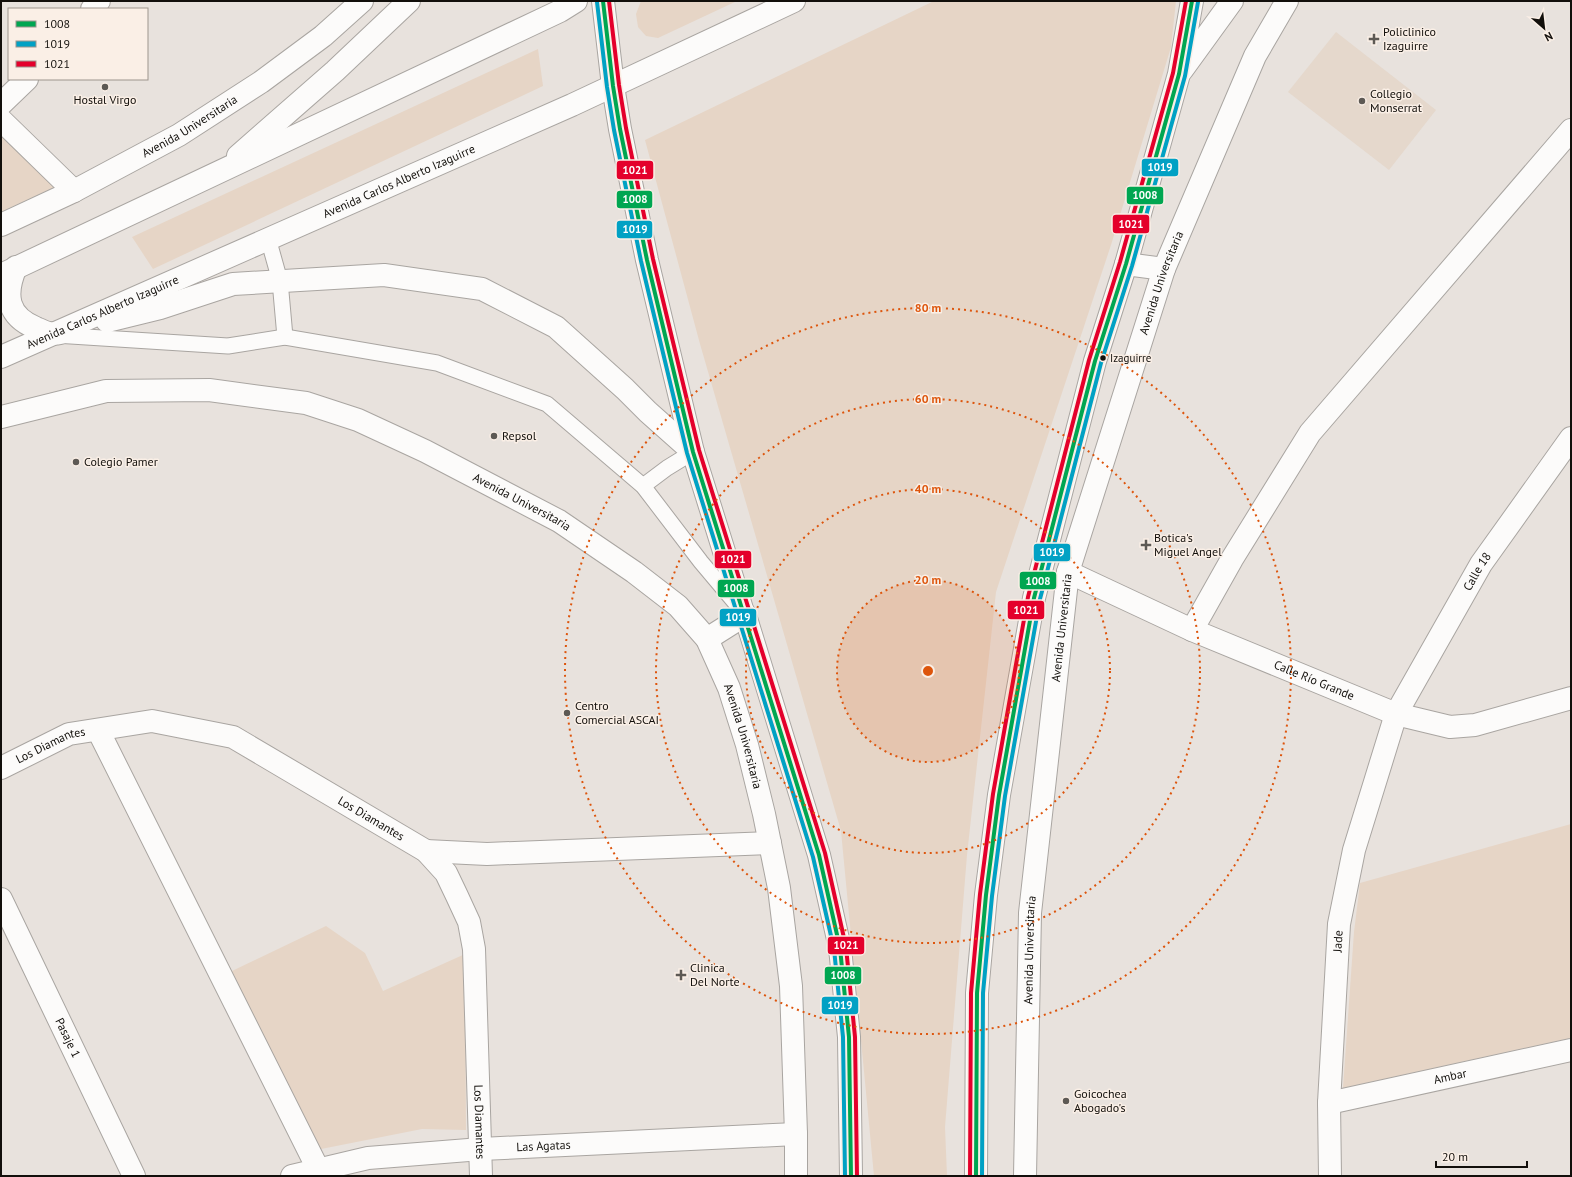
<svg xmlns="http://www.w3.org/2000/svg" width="1572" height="1177" font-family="'PT Sans',sans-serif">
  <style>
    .education { fill: #e5d8cc }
    .green { fill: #e6d5c6 }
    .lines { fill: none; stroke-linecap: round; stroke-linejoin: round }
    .lane-casing { stroke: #a9a5a1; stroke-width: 17 }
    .street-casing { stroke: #a9a5a1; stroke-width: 24 }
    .secondary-casing { stroke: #a9a5a1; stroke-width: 24 }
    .primary-casing { stroke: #a9a5a1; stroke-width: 24 }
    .lane { stroke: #fcfbfa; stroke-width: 15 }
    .street { stroke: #fcfbfa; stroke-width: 22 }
    .secondary { stroke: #fcfbfa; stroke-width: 22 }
    .primary { stroke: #fcfbfa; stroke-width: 22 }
    .bus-1-casing { stroke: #faefe6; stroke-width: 7 }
    .bus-2-casing { stroke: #faefe6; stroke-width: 7 }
    .bus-3-casing { stroke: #faefe6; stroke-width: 7 }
    .bus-1 { stroke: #00a651; stroke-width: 4 }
    .bus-2 { stroke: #01a1c4; stroke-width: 4 }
    .bus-3 { stroke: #e4002b; stroke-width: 4 }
    .ring { fill: none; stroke: #dd550c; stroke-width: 2; stroke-dasharray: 2 4 }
    .poi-dot { fill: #5d5954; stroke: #faefe6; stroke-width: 1.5 }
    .bus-dot { fill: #120f0b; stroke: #faefe6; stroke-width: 1.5 }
    .labels { text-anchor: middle; stroke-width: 3; stroke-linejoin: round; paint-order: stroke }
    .bus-label { font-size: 11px; fill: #120f0b; stroke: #faefe6; text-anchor: start }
    .poi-label { font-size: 12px; fill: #120f0b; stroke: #faefe6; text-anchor: start }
    .street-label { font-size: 12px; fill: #120f0b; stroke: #faefe6 }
    .centre { fill: #dd550c; stroke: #faefe6; stroke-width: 2 }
    .ring-label { font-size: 12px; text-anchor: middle; font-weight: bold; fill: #dd550c; stroke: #faefe6; stroke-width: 3; stroke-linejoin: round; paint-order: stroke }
    .line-badge { stroke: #faefe6; stroke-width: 1.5 }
    .badge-label { font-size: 11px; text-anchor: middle; font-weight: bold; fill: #fff }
  </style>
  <rect width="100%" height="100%" fill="#e8e2dd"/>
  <!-- education -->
  <path class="education" d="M1336,32L1436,110L1389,170L1288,92Z"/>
  <!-- green -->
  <g class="green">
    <path d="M641,1H737L658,38L646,36L638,27L636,14Z"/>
    <path d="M934,1H1176L1171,47L1111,245L996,592L967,855L945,1127L947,1176H874L841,831L700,344L645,140Z"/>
    <path d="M538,49L543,86L153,269L132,237Z"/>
    <path d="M1,135L55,187L1,212Z"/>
    <path d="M1571,824V1038L1343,1088L1354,932L1360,883Z"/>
    <path d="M326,926L365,953L383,991L465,954L466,1130L422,1129L316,1150L232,971Z"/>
  </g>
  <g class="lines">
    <!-- lane casing -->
    <g class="lane-casing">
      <g id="lane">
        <path d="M268,238L280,281L285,337"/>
        <path d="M55,335L228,346L285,337L437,363L547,404L643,486L701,562L738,606"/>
        <path d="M643,486L667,468L693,452"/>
      </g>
    </g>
    <!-- street casing -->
    <g class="street-casing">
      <g id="street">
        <path d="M92,9L99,1"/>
        <path d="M1,104L27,79"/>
        <path d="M1,120L74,191"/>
        <path id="s1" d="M1068,572L1192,630L1396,714L1450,727L1475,725L1571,698"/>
        <path d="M1192,630L1232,559L1310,433L1571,130"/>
        <path d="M98,730L319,1171"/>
        <path id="s2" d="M1,768L69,734L152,721L233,737L426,851L446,873L457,896L469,922L474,949L481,1176"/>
        <path d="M426,851L487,854L770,843"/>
        <path id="s3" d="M1,899L134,1176"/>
        <path id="s4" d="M1329,1103L1571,1050"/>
        <path id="s5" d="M292,1176L368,1158L481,1149L796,1134"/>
        <path id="s6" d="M1330,1176L1329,1103L1339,924L1354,850L1396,714L1481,564L1571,438"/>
      </g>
    </g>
    <!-- secondary casing -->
    <g class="secondary-casing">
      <g id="secondary">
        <path id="s7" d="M1,225L74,191L179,135L261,82L323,36L362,1"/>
        <path id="s8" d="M1,417L106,391L209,390L306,403L358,420L425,451L559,521L634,572L678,606L707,639L729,688L747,745L764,814L779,888L791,986L796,1134V1176"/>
        <path id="s9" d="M1025,1176L1030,913L1068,572L1164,269L1255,56L1287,1"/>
      </g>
    </g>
    <!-- primary casing -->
    <g class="primary-casing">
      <g id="primary">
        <path d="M603,1L613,86L620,129L647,260L693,452L742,609L745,615L819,855L840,948L849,1037L851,1176"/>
        <path d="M1182,70L1232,1"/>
        <path d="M238,156L335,71L409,1"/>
        <path d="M1126,264L1164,269"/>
        <path d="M16,267C4,295 7,316 36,328C45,332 51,335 60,333"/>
        <path d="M3,274L560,11L576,1"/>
        <path d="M107,321L160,308L233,284L384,275L482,289L556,327L625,389L648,412L693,452"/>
        <path id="s10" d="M1,357L572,105L794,1"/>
        <path d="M707,639L745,615"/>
        <path d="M976,1176L977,993L986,895L999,795L1034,598L1095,361L1126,264L1179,74L1192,1"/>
      </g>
    </g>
    <!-- lane -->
    <use href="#lane" class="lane"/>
    <!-- street -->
    <use href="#street" class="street"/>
    <!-- secondary -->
    <use href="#secondary" class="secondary"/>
    <!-- primary -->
    <use href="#primary" class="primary"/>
    <!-- bus-1 casing -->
    <g class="bus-1-casing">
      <g id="bus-1">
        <path d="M603,1L613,86L620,129L647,260L693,452L819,855L840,948L849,1037L851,1176"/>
        <path d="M976,1176L977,993L986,895L999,795L1034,598L1095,361L1126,264L1179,74L1192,1"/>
      </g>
    </g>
    <!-- bus-2 casing -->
    <g class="bus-2-casing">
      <g id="bus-2">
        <path d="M597,2L607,87L614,130L641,261L687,453L813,857L834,949L843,1037L845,1176"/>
        <path d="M982,1176L983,993L992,896L1005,796L1040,599L1101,363L1132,266L1185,76L1198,2"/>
      </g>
    </g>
    <!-- bus-3 casing -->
    <g class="bus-3-casing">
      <g id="bus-3">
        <path d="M609,1L619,85L626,128L653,259L699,450L825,853L846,947L855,1037L857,1176"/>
        <path d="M970,1176L971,993L980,894L993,794L1028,597L1089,360L1120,262L1173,73L1186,1"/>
      </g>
    </g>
    <!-- bus-1 -->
    <use href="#bus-1" class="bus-1"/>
    <!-- bus-2 -->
    <use href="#bus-2" class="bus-2"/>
    <!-- bus-3 -->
    <use href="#bus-3" class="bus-3"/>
  </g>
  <!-- distance rings -->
  <circle cx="928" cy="671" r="91" fill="#dd550c" fill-opacity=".12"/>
  <g class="ring">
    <circle cx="928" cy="671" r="91"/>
    <circle cx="928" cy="671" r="182"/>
    <circle cx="928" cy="671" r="272"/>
    <circle cx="928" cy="671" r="363"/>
  </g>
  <!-- markers -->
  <g class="poi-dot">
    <path d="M1372 33h4v4h4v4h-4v4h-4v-4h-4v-4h4z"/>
    <circle cx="105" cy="87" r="4"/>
    <circle cx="1362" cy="101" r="4"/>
    <circle cx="494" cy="436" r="4"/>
    <circle cx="76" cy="462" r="4"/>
    <path d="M1144 539h4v4h4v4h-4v4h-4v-4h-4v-4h4z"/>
    <circle cx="567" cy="713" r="4"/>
    <path d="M679 969h4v4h4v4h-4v4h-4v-4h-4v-4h4z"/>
    <circle cx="1066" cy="1101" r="4"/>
  </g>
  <circle class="bus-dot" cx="1103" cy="358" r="3.5"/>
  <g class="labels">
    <!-- bus labels -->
    <g class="bus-label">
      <text x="1110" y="362">Izaguirre</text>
    </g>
    <!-- poi labels -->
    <g class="poi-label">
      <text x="1383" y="36">Policlinico<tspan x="1383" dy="14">Izaguirre</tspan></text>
      <text x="1370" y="98">Collegio<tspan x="1370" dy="14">Monserrat</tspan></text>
      <text x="105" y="104" text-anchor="middle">Hostal Virgo</text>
      <text x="502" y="440">Repsol</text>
      <text x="84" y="466">Colegio Pamer</text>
      <text x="1154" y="542">Botica's<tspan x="1154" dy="14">Miguel Angel</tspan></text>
      <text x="575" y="710">Centro<tspan x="575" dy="14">Comercial ASCAI</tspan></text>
      <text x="690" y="972">Clinica<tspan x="690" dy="14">Del Norte</tspan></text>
      <text x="1074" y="1098">Goicochea<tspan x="1074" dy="14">Abogado's</tspan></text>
    </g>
    <!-- street labels -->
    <g class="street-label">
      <text dy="4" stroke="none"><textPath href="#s7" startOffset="213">Avenida Universitaria</textPath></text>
      <text dy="4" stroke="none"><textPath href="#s10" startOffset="435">Avenida Carlos Alberto Izaguirre</textPath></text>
      <text dy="4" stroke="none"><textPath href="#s9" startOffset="910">Avenida Universitaria</textPath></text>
      <text dy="4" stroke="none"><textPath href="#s10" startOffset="111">Avenida Carlos Alberto Izaguirre</textPath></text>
      <text dy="4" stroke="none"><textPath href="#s8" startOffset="547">Avenida Universitaria</textPath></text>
      <text dy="4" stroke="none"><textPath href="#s6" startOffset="634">Calle 18</textPath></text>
      <text dy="4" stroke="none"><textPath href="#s9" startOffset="550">Avenida Universitaria</textPath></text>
      <text dy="4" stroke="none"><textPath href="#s1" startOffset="269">Calle Río Grande</textPath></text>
      <text dy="4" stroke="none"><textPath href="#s8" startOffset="883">Avenida Universitaria</textPath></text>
      <text dy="4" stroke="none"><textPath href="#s2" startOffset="55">Los Diamantes</textPath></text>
      <text dy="4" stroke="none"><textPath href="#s2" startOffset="403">Los Diamantes</textPath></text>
      <text dy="4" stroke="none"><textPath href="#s6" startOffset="235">Jade</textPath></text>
      <text dy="4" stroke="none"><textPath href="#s9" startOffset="226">Avenida Universitaria</textPath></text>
      <text dy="4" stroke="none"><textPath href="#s3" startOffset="154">Pasaje 1</textPath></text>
      <text dy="4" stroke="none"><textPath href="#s4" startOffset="124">Ambar</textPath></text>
      <text dy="4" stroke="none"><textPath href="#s2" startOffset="751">Los Diamantes</textPath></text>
      <text dy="4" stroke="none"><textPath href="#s5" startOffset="254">Las Agatas</textPath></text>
    </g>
  </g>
  <circle cx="928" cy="671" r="6" class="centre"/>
  <g class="ring-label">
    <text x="928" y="312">80 m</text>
    <text x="928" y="403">60 m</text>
    <text x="928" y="493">40 m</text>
    <text x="928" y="584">20 m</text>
  </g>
  <g class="line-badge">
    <rect x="1141" y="158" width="38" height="19" rx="4" fill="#01a1c4"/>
    <rect x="616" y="160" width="38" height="20" rx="4" fill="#e4002b"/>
    <rect x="1126" y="186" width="38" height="19" rx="4" fill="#00a651"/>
    <rect x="616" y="190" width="37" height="19" rx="4" fill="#00a651"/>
    <rect x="1112" y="214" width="38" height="20" rx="4" fill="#e4002b"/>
    <rect x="616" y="220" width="37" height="19" rx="4" fill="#01a1c4"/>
    <rect x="1033" y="543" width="38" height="19" rx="4" fill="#01a1c4"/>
    <rect x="714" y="550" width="38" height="19" rx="4" fill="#e4002b"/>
    <rect x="1019" y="571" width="38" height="19" rx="4" fill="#00a651"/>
    <rect x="717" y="579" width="38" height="19" rx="4" fill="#00a651"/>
    <rect x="1007" y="600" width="38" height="20" rx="4" fill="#e4002b"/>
    <rect x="719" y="608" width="38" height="19" rx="4" fill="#01a1c4"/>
    <rect x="827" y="936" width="38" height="19" rx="4" fill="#e4002b"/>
    <rect x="824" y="966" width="38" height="19" rx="4" fill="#00a651"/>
    <rect x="821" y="996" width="38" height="19" rx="4" fill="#01a1c4"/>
  </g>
  <g class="badge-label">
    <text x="1160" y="171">1019</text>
    <text x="635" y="174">1021</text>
    <text x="1145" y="199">1008</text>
    <text x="635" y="203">1008</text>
    <text x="1131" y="228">1021</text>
    <text x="635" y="233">1019</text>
    <text x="1052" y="556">1019</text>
    <text x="733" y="563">1021</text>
    <text x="1038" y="585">1008</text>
    <text x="736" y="592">1008</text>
    <text x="1026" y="614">1021</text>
    <text x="738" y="621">1019</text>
    <text x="846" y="949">1021</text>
    <text x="843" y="979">1008</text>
    <text x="840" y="1009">1019</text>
  </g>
  <!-- border -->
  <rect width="1572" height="1177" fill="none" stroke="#120f0b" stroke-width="4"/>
  <!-- legend -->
  <rect x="8" y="8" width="140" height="72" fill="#faefe6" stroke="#9d958e"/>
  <rect x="16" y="21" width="20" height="6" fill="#00a651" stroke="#9d958e"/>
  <text x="44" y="28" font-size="12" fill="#120f0b">1008</text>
  <rect x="16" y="41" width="20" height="6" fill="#01a1c4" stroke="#9d958e"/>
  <text x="44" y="48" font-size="12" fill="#120f0b">1019</text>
  <rect x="16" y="61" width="20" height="6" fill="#e4002b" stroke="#9d958e"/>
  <text x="44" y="68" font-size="12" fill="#120f0b">1021</text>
  <!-- north arrow -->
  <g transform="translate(1544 28) rotate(152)" stroke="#faefe6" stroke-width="3" paint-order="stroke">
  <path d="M0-3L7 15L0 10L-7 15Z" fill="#120f0b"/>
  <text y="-6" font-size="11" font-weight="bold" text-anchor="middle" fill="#120f0b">N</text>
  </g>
  <!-- scale -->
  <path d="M1436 1161v6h91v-6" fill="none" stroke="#120f0b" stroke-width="2"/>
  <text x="1442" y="1161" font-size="12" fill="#120f0b" stroke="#faefe6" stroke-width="3" paint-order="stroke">20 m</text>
</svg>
